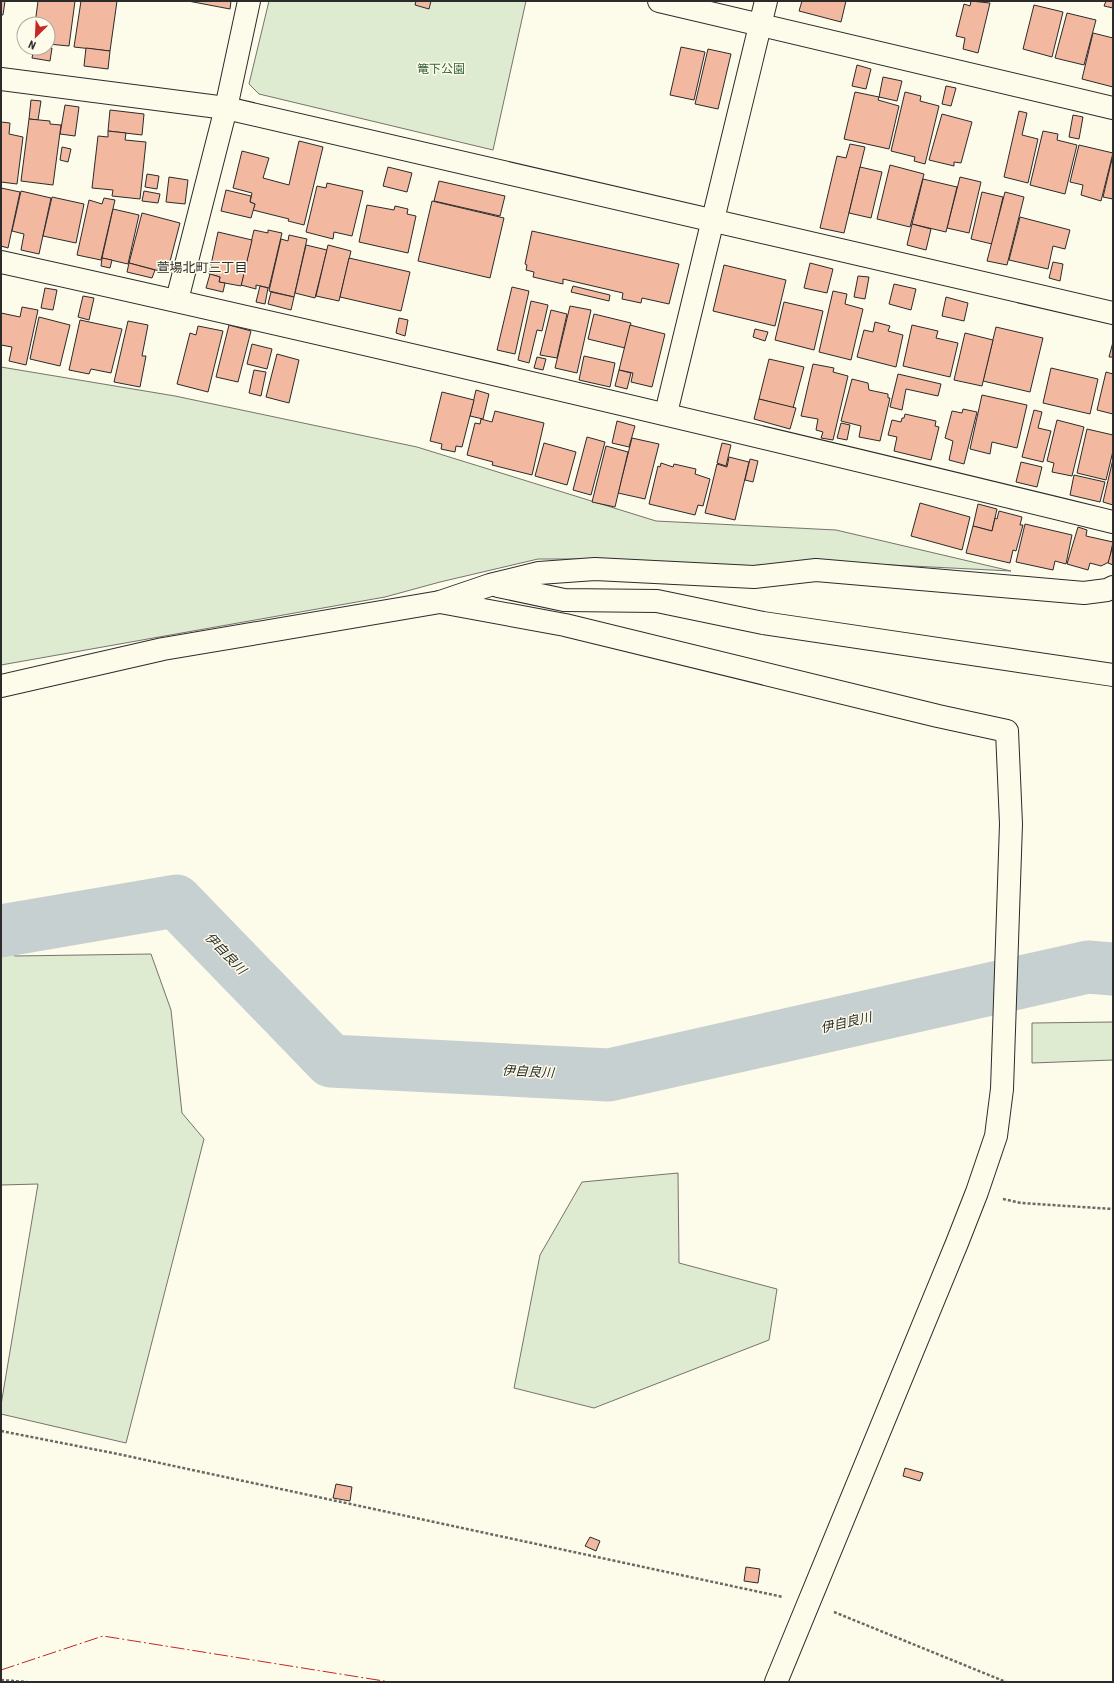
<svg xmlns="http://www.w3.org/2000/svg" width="1114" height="1683" font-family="'Roboto Condensed','Noto Sans JP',sans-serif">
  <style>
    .green { fill: #deebd1; stroke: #74746e }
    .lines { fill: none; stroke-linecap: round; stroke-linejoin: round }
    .river { stroke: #c7d0d0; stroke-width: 53 }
    .building { fill: #f2b8a0; stroke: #2b2b2b }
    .minor-casing { stroke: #2b2b2b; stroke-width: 24 }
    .path { stroke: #6a6964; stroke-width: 2.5; stroke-dasharray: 3 2; stroke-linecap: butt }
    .minor { stroke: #fdfbea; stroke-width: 22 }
    .power { stroke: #c62828; stroke-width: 1; stroke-dasharray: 14 3 2 3; stroke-linecap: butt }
    .labels { text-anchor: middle; stroke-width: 3; stroke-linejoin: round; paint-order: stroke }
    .park-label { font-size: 12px; fill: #34623c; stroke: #fdfbea }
    .neighbourhood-label { font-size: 13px; fill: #2b2b2b; stroke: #fdfbea }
    .water-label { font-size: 13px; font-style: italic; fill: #2b2b2b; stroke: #fdfbea }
  </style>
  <rect width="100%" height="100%" fill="#fdfbea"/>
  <!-- green -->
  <g class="green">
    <path d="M269,1H526L493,150L259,94L249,84Z"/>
    <path d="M1,367L175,396L417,447L656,521L836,530L1011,571L812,561L748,566L600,559H538L440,582L385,597L1,665Z"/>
    <path d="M1,945L15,956L151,954L171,1010L182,1113L204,1139L126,1443L1,1414V1405L38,1184L1,1185Z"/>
    <path d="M1113,1022V1060L1032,1063V1023Z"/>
    <path d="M678,1173L679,1263L777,1289L769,1340L594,1408L514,1388L540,1255L582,1182Z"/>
  </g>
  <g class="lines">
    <!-- river -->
    <path class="river" d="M1,931L176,901L331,1061L609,1075L1088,967L1113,969"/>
  </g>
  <!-- building -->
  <g class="building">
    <path d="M1,1H5L3,15H1Z"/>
    <path d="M38,1H75L69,46L48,44V24H35Z"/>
    <path d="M81,1H117L110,51L74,47Z"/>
    <path d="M188,1H231L230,9Z"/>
    <path d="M416,1H431L429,9L415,5Z"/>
    <path d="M802,1H846L841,22L799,11Z"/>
    <path d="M971,1L990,3L978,53L963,49L965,38L956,36L964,4L970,6Z"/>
    <path d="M1106,1H1113V8L1104,6Z"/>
    <path d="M1034,5L1063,12L1052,57L1023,49Z"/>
    <path d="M1067,13L1096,20L1084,65L1055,58Z"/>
    <path d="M1093,33L1113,38V87L1082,79Z"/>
    <path d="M681,47L705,52L694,100L670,95Z"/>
    <path d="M34,48H52L50,61L32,58Z"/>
    <path d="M86,48L110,51L108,69L84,66Z"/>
    <path d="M708,49L731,54L718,109L695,104Z"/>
    <path d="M857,65L871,69L866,89L852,86Z"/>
    <path d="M883,77L902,81L897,101L879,97Z"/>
    <path d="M946,86L956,88L951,106L942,104Z"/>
    <path d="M855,92L879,97L878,100L899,106L889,149L844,139Z"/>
    <path d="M905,92L921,96L920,101L939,106L925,164L914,161L915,157L891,151Z"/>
    <path d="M31,100L41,101L38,120L29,119Z"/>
    <path d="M65,105L79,107L75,136L60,134Z"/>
    <path d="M110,110L144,114L142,135L108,131Z"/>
    <path d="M1019,111L1027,113L1022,135L1038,139L1028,183L1004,177Z"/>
    <path d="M942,114L972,122L961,163L954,162V166L929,160Z"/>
    <path d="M1073,115L1083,117L1079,139L1069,137Z"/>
    <path d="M29,119L50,121V124L61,125L53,185L21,181Z"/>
    <path d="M1,122L10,123L9,134L23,137L17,184L1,182Z"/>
    <path d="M108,131L126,133L125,140L146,142L140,199L112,196L113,190L92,188L98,136L108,137Z"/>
    <path d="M1043,131L1058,134L1057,140L1077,145L1065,194L1030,185Z"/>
    <path d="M299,141L323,147L304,225L288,221L289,219L253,210L255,204L250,202L252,193L233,188L242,151L269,158L263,178L289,185Z"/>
    <path d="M850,144L865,147L844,233L820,228L837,156L846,158Z"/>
    <path d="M1079,145L1113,153L1101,201L1081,195L1083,185L1070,182Z"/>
    <path d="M62,147L71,149L68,162L60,160Z"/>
    <path d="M1112,159H1113V199L1103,197Z"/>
    <path d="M890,165L924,174L910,227L877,219Z"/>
    <path d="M388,167L412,173L407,192L383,186Z"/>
    <path d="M860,167L882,172L871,218L849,213Z"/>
    <path d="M147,174L159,176L157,189L145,187Z"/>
    <path d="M169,177L188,180L185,204L166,202Z"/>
    <path d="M960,177L981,182L969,233L947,228Z"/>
    <path d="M923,179L957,187L946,232L912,224Z"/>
    <path d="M439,181L505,196L500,216L434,201Z"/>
    <path d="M327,183L363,191L352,236L334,232L333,239L306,232L317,186L326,188Z"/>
    <path d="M1,188L20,192L8,248L1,246Z"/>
    <path d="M226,190L251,196L250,202L255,204L251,218L221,211Z"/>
    <path d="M21,191L51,198L39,254L21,250L24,234L12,231Z"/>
    <path d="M144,191L160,194L158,203L142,201Z"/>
    <path d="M982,192L1003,197L992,244L971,239Z"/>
    <path d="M1005,192L1024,197L1007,265L987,261Z"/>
    <path d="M52,197L84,204L76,243L43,236Z"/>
    <path d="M104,198L115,200L101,260L77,255L89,200L102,204Z"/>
    <path d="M432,201L504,218L490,278L418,261Z"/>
    <path d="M367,205L394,210L395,206L408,209L407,214L416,216L408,253L359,242Z"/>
    <path d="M113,209L139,215L128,264L102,258Z"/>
    <path d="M142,213L180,223L167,273L129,263Z"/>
    <path d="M1020,217L1070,230L1065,249L1053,246L1048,269L1009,260Z"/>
    <path d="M912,224L931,229L926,250L907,245Z"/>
    <path d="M254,230L268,233V230L282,233L269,288L256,285V289L241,285Z"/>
    <path d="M532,231L679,264L669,304L642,298L641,303L622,299L623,293L563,279V284L533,277L534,272L526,270L527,265L525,264Z"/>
    <path d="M218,232L252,240L241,286L219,282L220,277L209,274Z"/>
    <path d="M289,235L307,239L294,297L269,291L281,239L288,241Z"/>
    <path d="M306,245L327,250L315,298L295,293Z"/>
    <path d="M328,245L351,251L339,301L316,296Z"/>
    <path d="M102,258L112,260L110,268L101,266Z"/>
    <path d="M349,258L410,272L401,311L340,297Z"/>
    <path d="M1053,262L1063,264L1060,281L1049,278Z"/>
    <path d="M129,263L155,270L152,278L127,272Z"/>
    <path d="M810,263L833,269L827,293L804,288Z"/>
    <path d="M724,265L786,280L775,326L713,311Z"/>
    <path d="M210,274L220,277L219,282L225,283L223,292L206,288Z"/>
    <path d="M858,276L869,277L865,299L854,297Z"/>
    <path d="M894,284L916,289L911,310L889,304Z"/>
    <path d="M260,286L268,288L265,304L256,302Z"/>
    <path d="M573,286L610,295L609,301L571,292Z"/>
    <path d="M512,287L529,291L515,354L497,350Z"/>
    <path d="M45,288L57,290L53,310L41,308Z"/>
    <path d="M833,291L847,294L845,304L863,309L851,360L819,352Z"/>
    <path d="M271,292L294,297L291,310L268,304Z"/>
    <path d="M83,296L94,298L89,320L78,317Z"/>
    <path d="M946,297L968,303L964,321L942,316Z"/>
    <path d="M531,301L548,305L542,331L537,330L529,363L518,360Z"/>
    <path d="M784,302L823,311L814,350L775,340Z"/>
    <path d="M570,306L591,310L577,373L555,368Z"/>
    <path d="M22,307L38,310L26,365L9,361L12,347L1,345V313L20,317Z"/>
    <path d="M551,310L567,314L557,358L540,355Z"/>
    <path d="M594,314L631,323L625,348L588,339Z"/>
    <path d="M39,317L70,325L60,366L30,359Z"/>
    <path d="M399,318L408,320L405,336L396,333Z"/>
    <path d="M80,320L122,329L111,373L91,369L89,374L69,370Z"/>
    <path d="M128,321L148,325L142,356H146L140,387L114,382Z"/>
    <path d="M875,322L890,326L888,331L903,335L896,367L857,357L864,330L873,332Z"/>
    <path d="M229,325L251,331L238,382L216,377Z"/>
    <path d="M630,325L665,334L652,387L631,382L633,373L619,370Z"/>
    <path d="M912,325L938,331L936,338L958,343L950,377L903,366Z"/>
    <path d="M198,326L223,331L208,392L177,384L190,333L196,335Z"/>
    <path d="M996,327L1043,338L1030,392L983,381Z"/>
    <path d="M755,329L768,332L765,341L753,337Z"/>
    <path d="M965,333L993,340L982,386L954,380Z"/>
    <path d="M1113,342V357H1109Z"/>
    <path d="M252,344L272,349L267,369L247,364Z"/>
    <path d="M277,354L299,360L289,403L266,397Z"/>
    <path d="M584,356L615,363L610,387L579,380Z"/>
    <path d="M537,357L546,359L543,370L534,368Z"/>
    <path d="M769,359L804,367L793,408L759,399Z"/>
    <path d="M813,364L834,368L833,372L848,376L833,440L821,438L823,432L816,430L818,419L801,416Z"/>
    <path d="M1051,368L1098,379L1090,414L1043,403Z"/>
    <path d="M254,370L266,372L261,396L249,393Z"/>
    <path d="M619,370L631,373L627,389L615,386Z"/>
    <path d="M1106,372L1113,374V414L1097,410Z"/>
    <path d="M898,374L941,384L938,396L906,389L902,410L890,407Z"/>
    <path d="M852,379L868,383L869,390L888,394V398H890L880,441L859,437L861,426L841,421Z"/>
    <path d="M476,390L489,394L483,419L470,416Z"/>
    <path d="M442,392L474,400L462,447L456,446L455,452L441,449L442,444L430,441Z"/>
    <path d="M982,395L1027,405L1017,448L992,442L990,454L970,449Z"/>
    <path d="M759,399L796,408L790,429L754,419Z"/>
    <path d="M963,409L977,412L964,464L949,460L953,441L945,438L952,411L962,413Z"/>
    <path d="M1034,410L1042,412L1038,428L1051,431L1043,462L1022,457Z"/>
    <path d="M495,411L544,423L532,475L492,465L493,462L467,455L475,423L480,424L481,419L492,422Z"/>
    <path d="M905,414L936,421L935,426L939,427L931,460L894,451L897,437L888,435L892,420L901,422L902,418H904Z"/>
    <path d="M1057,420L1084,427L1072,476L1052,472L1054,463L1047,461Z"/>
    <path d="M617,421L635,426L629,447L612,443Z"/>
    <path d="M841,423L850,425L847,440L837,438Z"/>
    <path d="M1087,429L1113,435V451L1106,480L1077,473Z"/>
    <path d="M587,437L605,442L591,495L573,490Z"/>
    <path d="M632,438L659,444L645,499L618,493Z"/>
    <path d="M544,443L576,452L567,485L535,476Z"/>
    <path d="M722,443L731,445L726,466L717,463Z"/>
    <path d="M606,446L628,452L615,507L592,502Z"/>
    <path d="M729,457L749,462L735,520L705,513L717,464L727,467Z"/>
    <path d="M750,459L758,461L753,482L745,480Z"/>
    <path d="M1113,459V505L1103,502Z"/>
    <path d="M1021,462L1042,467L1037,487L1016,482Z"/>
    <path d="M661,463L673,467L674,464L696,469L695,474L710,479L703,506L698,505L695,515L649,504L658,466L660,467Z"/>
    <path d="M1074,475L1105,482L1100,502L1070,495Z"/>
    <path d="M920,503L970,517L962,550L911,536Z"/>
    <path d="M978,504L997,509L992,531L973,526Z"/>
    <path d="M999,511L1022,517L1020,525H1023L1016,551L1013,550L1010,563L966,553L973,526L992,531L995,518L997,519Z"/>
    <path d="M1025,524L1072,535L1066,564L1055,561L1053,570L1016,562Z"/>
    <path d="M1078,527L1087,530L1086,536L1113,542L1109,562L1101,566L1090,563L1088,570L1067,564Z"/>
    <path d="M1113,545V565L1108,563Z"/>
    <path d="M905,1468L923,1473L920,1481L903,1476Z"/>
    <path d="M336,1484L352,1487L350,1501L333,1498Z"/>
    <path d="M590,1537L600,1541L596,1551L585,1546Z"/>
    <path d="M746,1567L760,1569L758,1583L744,1581Z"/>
  </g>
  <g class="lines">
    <!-- minor casing -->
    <g class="minor-casing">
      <g id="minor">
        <path d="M659,1L1113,108"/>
        <path d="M1,79L226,108L1113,313"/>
        <path d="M1,262C373,344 743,432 1113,522"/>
        <path d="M177,300L226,108L249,1"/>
        <path d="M666,413L766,1"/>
        <path d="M498,586L564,600L657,601L763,623L1113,675"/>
        <path d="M440,602L565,625L938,716L1007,731L1011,824L1002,1089L996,1136L977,1192L957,1243L776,1682"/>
        <path d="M1,686L163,649L440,602L490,585L539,573L595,569L754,577L816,570L1084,593L1107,590L1113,587"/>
      </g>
    </g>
    <!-- path -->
    <g class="path">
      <path d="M1003,1199L1021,1203L1113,1209"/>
      <path d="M1,1431L118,1454L783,1597"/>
      <path d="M834,1612L1006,1682"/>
      <path d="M1,1680L27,1682"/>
    </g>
    <!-- minor -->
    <use href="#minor" class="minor"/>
    <!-- power -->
    <path class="power" d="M1,1670L103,1636L390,1682"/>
  </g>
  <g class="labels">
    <!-- park labels -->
    <g class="park-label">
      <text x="441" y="73">篭下公園</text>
    </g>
    <!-- neighbourhood labels -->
    <g class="neighbourhood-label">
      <text x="202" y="272">萱場北町三丁目</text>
    </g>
    <!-- water labels -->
    <g class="water-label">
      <text transform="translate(226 953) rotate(46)" y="5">伊自良川</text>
      <text transform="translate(846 1022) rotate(-13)" y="5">伊自良川</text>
      <text transform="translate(528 1071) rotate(3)" y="5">伊自良川</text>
    </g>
  </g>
  <!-- border -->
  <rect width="1114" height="1683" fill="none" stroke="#2b2b2b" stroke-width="4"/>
  <!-- north arrow -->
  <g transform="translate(36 36) rotate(204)"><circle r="19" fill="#fdfbea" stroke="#a9a89e"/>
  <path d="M0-3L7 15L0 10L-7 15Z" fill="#c62828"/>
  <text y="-6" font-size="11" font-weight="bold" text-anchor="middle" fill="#2b2b2b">N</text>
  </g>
</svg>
